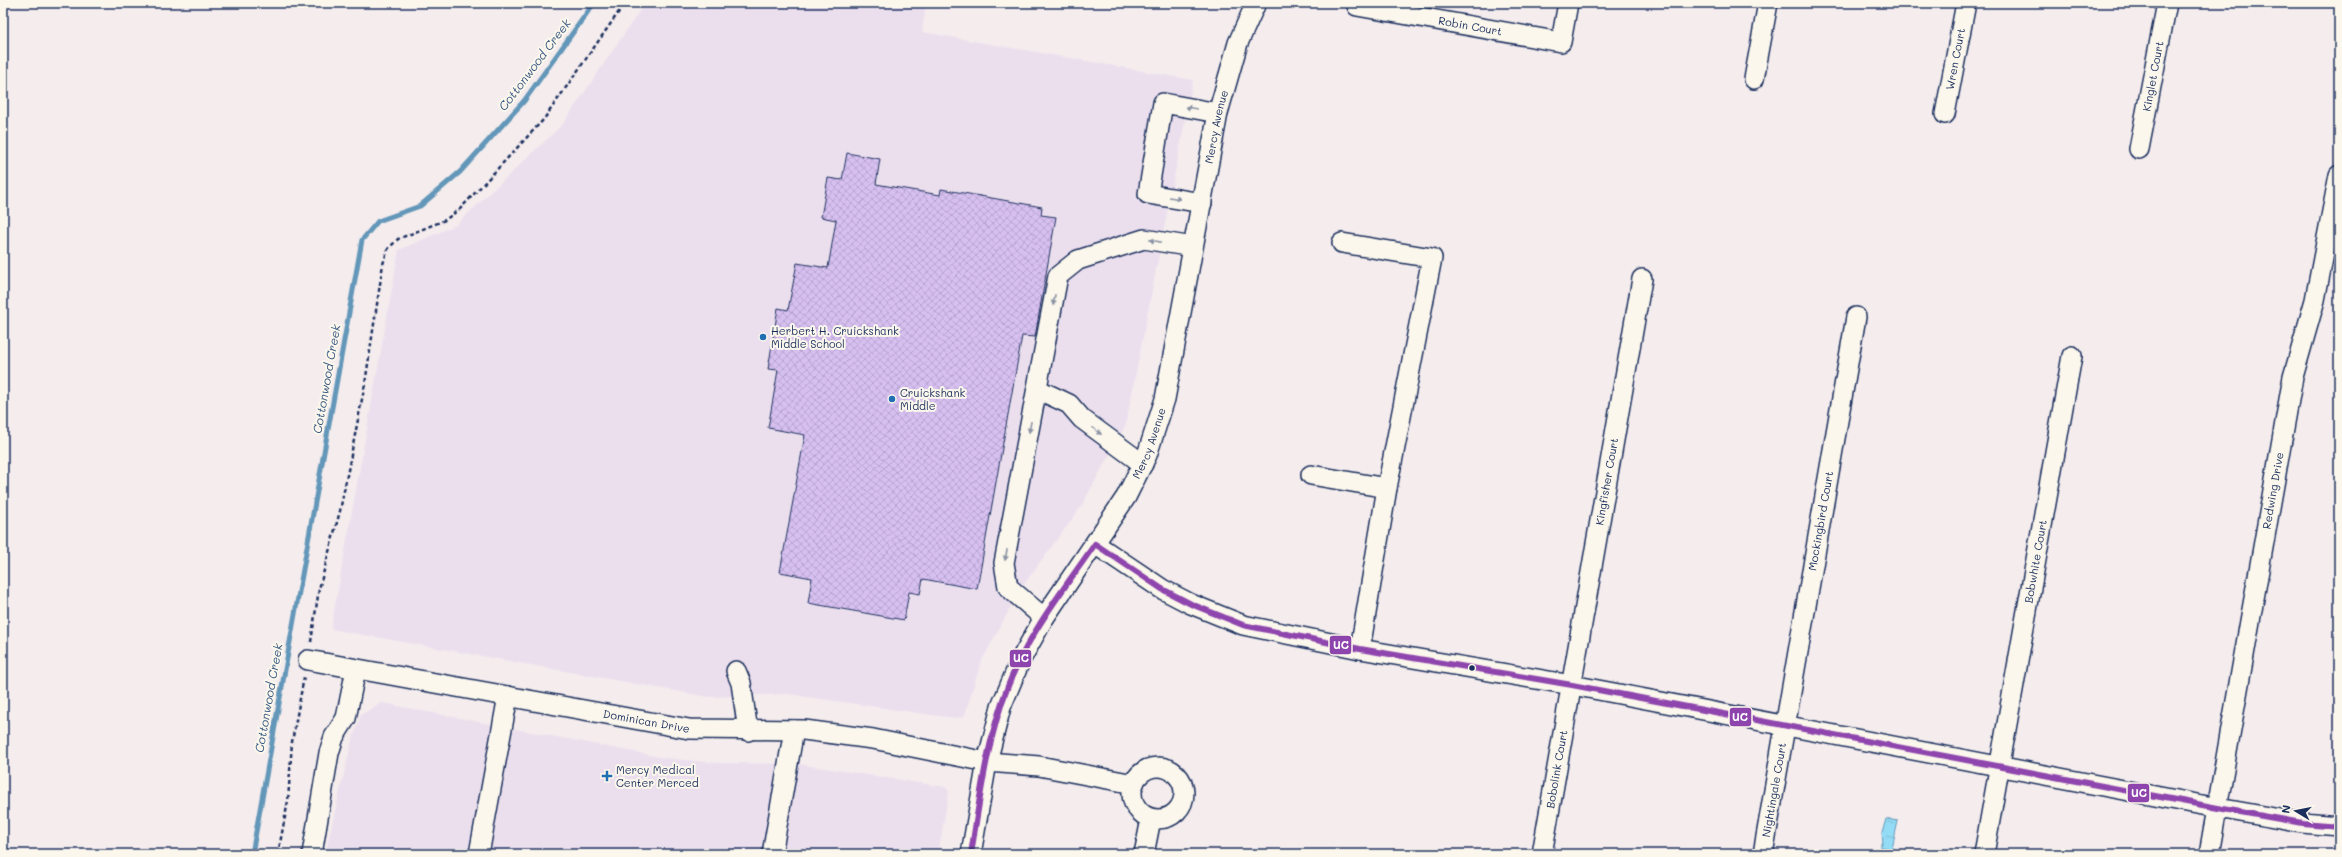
<svg xmlns="http://www.w3.org/2000/svg" width="2342" height="857" font-family="Mali,sans-serif">
  <style>
    .built { fill: #ebdfee }
    .water { fill: url(#water-ripples); stroke: #6497b9 }
    .lines { fill: none; stroke-linecap: round; stroke-linejoin: round }
    .stream { stroke: #6497b9; stroke-width: 5 }
    .building { fill: url(#building-cross-hatch); stroke: #1b2f5e }
    .minor-casing { stroke: #1b2f5e; stroke-width: 22 }
    .path { stroke: #1b2f5e; stroke-width: 2.5; stroke-dasharray: 4 3; stroke-linecap: butt }
    .minor { stroke: #fbf7ec; stroke-width: 19 }
    .bus-1-casing { stroke: #fbf7ec; stroke-width: 9 }
    .bus-1 { stroke: #8e44ad; stroke-width: 6 }
    .oneway { fill: #8b93a5 }
    .poi-dot { fill: #1f6fb2; stroke: #fbf7ec; stroke-width: 1.5 }
    .bus-dot { fill: #1b2f5e; stroke: #fbf7ec; stroke-width: 1.5 }
    .labels { text-anchor: middle; stroke-width: 4; stroke-linejoin: round; paint-order: stroke }
    .street-label { font-size: 11px; fill: #1b2f5e; stroke: #fbf7ec }
    .poi-label { font-size: 11px; fill: #1b2f5e; stroke: #fbf7ec; text-anchor: start }
    .water-label { font-size: 12px; font-style: italic; fill: #395a84; stroke: #fbf7ec }
    .line-badge { stroke: #fbf7ec; stroke-width: 1.5 }
    .badge-label { font-size: 11px; text-anchor: middle; font-weight: bold; fill: #fff }
  </style>
  <defs>
    <pattern id="water-ripples" width="26" height="14" patternUnits="userSpaceOnUse"><rect width="26" height="14" fill="#94dcf6"/><path d="M2 4q2-2 4 0t4 0M15 11q2-2 4 0t4 0" fill="none" stroke="#7fbdd5"/></pattern>
    <pattern id="building-cross-hatch" width="8" height="8" patternUnits="userSpaceOnUse"><rect width="8" height="8" fill="#d7c0f0"/><path d="M0 0l8 8M0 8l8-8" fill="none" stroke="#b8a5d0"/></pattern>
  </defs>
  <rect width="100%" height="100%" fill="#f4eced"/>
  <filter id="ink" filterUnits="userSpaceOnUse"><feTurbulence type="fractalNoise" baseFrequency=".025" numOctaves="2"/><feDisplacementMap in="SourceGraphic" scale="8" xChannelSelector="R" yChannelSelector="G"/><feConvolveMatrix kernelMatrix="1 2 1 2 8 2 1 2 1" color-interpolation-filters="sRGB"/></filter>
  <g filter="url(#ink)">
    <!-- built -->
    <g class="built">
      <path d="M645,3H926L922,32L1193,80L1126,424L1081,507L1021,588L981,662L964,717L954,718L787,694L709,697L331,629L399,250L456,225L563,124Z"/>
      <path d="M382,703L664,758L718,763L798,764L945,787L949,791L938,854H325L352,741L361,715Z"/>
    </g>
    <!-- water -->
    <path class="water" d="M1886,819L1898,821L1892,849L1881,847V843H1883L1882,833Z"/>
    <g class="lines">
      <!-- stream -->
      <path class="stream" d="M252,854L362,240L378,221L420,206L460,172L524,101L594,3"/>
    </g>
    <!-- building -->
    <path class="building" d="M847,153L880,159L876,184L940,195L941,189L1042,207L1041,215L1056,217L1035,337L1022,336L977,589L923,579L920,594L909,592L904,620L808,603L812,578L780,572L805,435L768,428L778,370L768,369L778,308L788,310L797,263L828,268L836,220L821,217L828,178L842,180Z"/>
    <g class="lines">
      <!-- minor casing -->
      <g class="minor-casing">
        <g id="minor">
          <path id="s1" d="M1357,6L1561,42L1568,3"/>
          <path d="M1754,79L1768,3"/>
          <path id="s2" d="M1945,114L1966,3"/>
          <path id="s3" d="M2139,149L2167,3"/>
          <path d="M1202,203L1148,194L1163,103L1218,113"/>
          <path d="M1342,243L1432,258L1387,488L1360,649"/>
          <path d="M1037,389L1069,404L1082,419L1143,464"/>
          <path d="M1311,475L1387,488"/>
          <path d="M1095,544L1162,589L1191,604L1243,625L1360,649L1572,685L2218,808L2302,823L2339,826"/>
          <path d="M1044,618L1008,587L1004,563L1058,276L1078,260L1144,239L1193,247"/>
          <path id="s4" d="M308,660L689,729L804,730L873,739L987,762L1039,766L1134,784"/>
          <path d="M736,671L741,683L748,731"/>
          <circle cx="1158" cy="793" r="26"/>
          <path d="M312,854L329,753L334,737L346,718L356,669"/>
          <path d="M479,854L508,696"/>
          <path d="M772,854L794,730"/>
          <path id="s5" d="M971,854L987,762L1001,707L1021,659L1044,618L1126,497L1147,455L1165,399L1218,113L1238,43L1256,3"/>
          <path d="M1144,854L1151,819"/>
          <path id="s6" d="M1542,854L1642,279"/>
          <path id="s7" d="M1763,854L1856,317"/>
          <path id="s8" d="M1984,854L2072,356"/>
          <path id="s9" d="M2209,854L2293,377L2315,300L2339,175"/>
        </g>
      </g>
      <!-- path -->
      <g class="path">
        <path d="M311,642L319,589L340,511L365,384L383,264L388,249L398,239L445,220L460,209L544,119L625,3"/>
        <path d="M278,854L288,801L292,742L304,677"/>
      </g>
      <!-- minor -->
      <use href="#minor" class="minor"/>
      <!-- bus-1 casing -->
      <g class="bus-1-casing">
        <path id="bus-1" d="M971,854C980,798 987,739 1008,686C1028,634 1064,589 1095,544L1162,589L1191,604L1243,625L1360,649L1572,685L2218,808L2302,823L2339,826"/>
      </g>
      <!-- bus-1 -->
      <use href="#bus-1" class="bus-1"/>
    </g>
    <!-- one-way arrows -->
    <defs><path id="oneway-solid" d="M-6-.8H1V-3.2L6.5 0L1 3.2V.8H-6Z"/></defs>
    <g class="oneway">
      <use href="#oneway-solid" transform="translate(1191 108) rotate(-170)"/>
      <use href="#oneway-solid" transform="translate(1175 198) rotate(10)"/>
      <use href="#oneway-solid" transform="translate(1155 241) rotate(-169)"/>
      <use href="#oneway-solid" transform="translate(1054 300) rotate(101)"/>
      <use href="#oneway-solid" transform="translate(1030 427) rotate(101)"/>
      <use href="#oneway-solid" transform="translate(1097 431) rotate(38)"/>
      <use href="#oneway-solid" transform="translate(1006 555) rotate(101)"/>
    </g>
  </g>
  <!-- markers -->
  <g class="poi-dot">
    <circle cx="763" cy="337" r="4"/>
    <circle cx="892" cy="399" r="4"/>
    <path d="M605 770h4v4h4v4h-4v4h-4v-4h-4v-4h4z"/>
  </g>
  <circle class="bus-dot" cx="1472" cy="668" r="3.5"/>
  <g class="labels">
    <!-- street labels -->
    <g class="street-label">
      <text dy="4" stroke="none"><textPath href="#s1" startOffset="115">Robin Court</textPath></text>
      <text dy="4" stroke="none"><textPath href="#s2" startOffset="56">Wren Court</textPath></text>
      <text dy="4" stroke="none"><textPath href="#s3" startOffset="74">Kinglet Court</textPath></text>
      <text dy="4" stroke="none"><textPath href="#s5" startOffset="778">Mercy Avenue</textPath></text>
      <text dy="4" stroke="none"><textPath href="#s5" startOffset="454">Mercy Avenue</textPath></text>
      <text dy="4" stroke="none"><textPath href="#s6" startOffset="378">Kingfisher Court</textPath></text>
      <text dy="4" stroke="none"><textPath href="#s9" startOffset="369">Redwing Drive</textPath></text>
      <text dy="4" stroke="none"><textPath href="#s7" startOffset="338">Mockingbird Court</textPath></text>
      <text dy="4" stroke="none"><textPath href="#s8" startOffset="297">Bobwhite Court</textPath></text>
      <text dy="4" stroke="none"><textPath href="#s4" startOffset="344">Dominican Drive</textPath></text>
      <text dy="4" stroke="none"><textPath href="#s6" startOffset="86">Bobolink Court</textPath></text>
      <text dy="4" stroke="none"><textPath href="#s7" startOffset="65">Nightingale Court</textPath></text>
    </g>
    <!-- poi labels -->
    <g class="poi-label">
      <text x="771" y="335">Herbert H. Cruickshank<tspan x="771" dy="13">Middle School</tspan></text>
      <text x="900" y="397">Cruickshank<tspan x="900" dy="13">Middle</tspan></text>
      <text x="616" y="774">Mercy Medical<tspan x="616" dy="13">Center Merced</tspan></text>
    </g>
    <!-- water labels -->
    <g class="water-label">
      <text transform="translate(535 65) rotate(-53)" y="4">Cottonwood Creek</text>
      <text transform="translate(327 379) rotate(-80)" y="4">Cottonwood Creek</text>
      <text transform="translate(269 698) rotate(-80)" y="4">Cottonwood Creek</text>
    </g>
  </g>
  <g class="line-badge">
    <rect x="1329" y="635" width="23" height="20" rx="4" fill="#8e44ad"/>
    <rect x="1009" y="649" width="23" height="19" rx="4" fill="#8e44ad"/>
    <rect x="1729" y="707" width="23" height="20" rx="4" fill="#8e44ad"/>
    <rect x="2127" y="783" width="23" height="20" rx="4" fill="#8e44ad"/>
  </g>
  <g class="badge-label">
    <text x="1341" y="649">UC</text>
    <text x="1021" y="662">UC</text>
    <text x="1740" y="721">UC</text>
    <text x="2139" y="797">UC</text>
  </g>
  <!-- margin -->
  <rect width="2342" height="857" fill="none" stroke="#fbf7ec" stroke-width="16"/>
  <rect x="8" y="8" width="2326" height="841" fill="none" stroke="#1b2f5e" stroke-width="1.5" filter="url(#ink)"/>
  <!-- north arrow -->
  <g transform="translate(2296 811) rotate(280)" stroke="#fbf7ec" stroke-width="3" paint-order="stroke">
  <path d="M0-3L7 15L0 10L-7 15Z" fill="#1b2f5e"/>
  <text y="-6" font-size="11" font-weight="bold" text-anchor="middle" fill="#1b2f5e">N</text>
  </g>
</svg>
